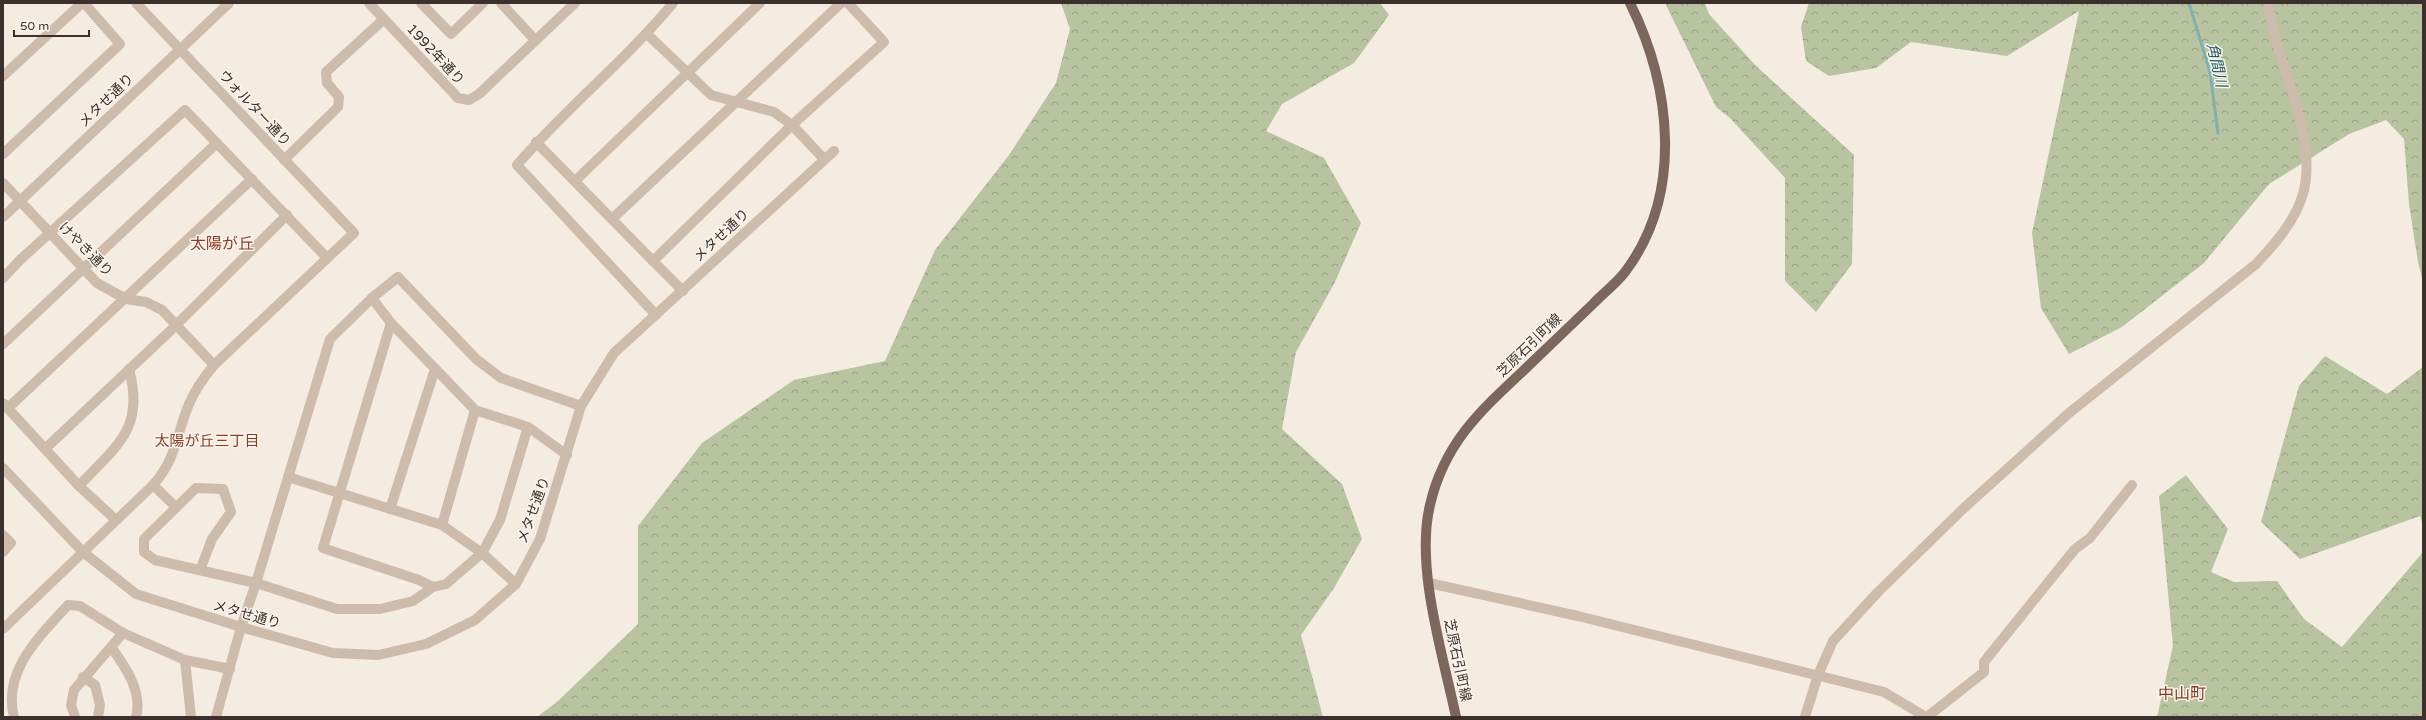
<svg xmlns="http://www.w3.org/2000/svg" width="2426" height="720" font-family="'Varela Round','Noto Sans JP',sans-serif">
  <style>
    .forest { fill: url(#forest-crowns) }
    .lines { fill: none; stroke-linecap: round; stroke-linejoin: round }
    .stream { stroke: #7fb0b2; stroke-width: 3 }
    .minor { stroke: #cdbbac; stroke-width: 10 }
    .major { stroke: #7d675c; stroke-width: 10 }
    .labels { text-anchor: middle; stroke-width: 3; stroke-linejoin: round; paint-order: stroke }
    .street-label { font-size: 14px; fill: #3b302b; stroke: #fbf5ee }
    .water-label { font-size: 15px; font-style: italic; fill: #1f5a5e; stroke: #fbf5ee }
    .neighbourhood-label { font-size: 15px; fill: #8c3b22; stroke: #fbf5ee }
    .quarter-label { font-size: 16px; fill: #8c3b22; stroke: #fbf5ee }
  </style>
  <defs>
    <pattern id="forest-crowns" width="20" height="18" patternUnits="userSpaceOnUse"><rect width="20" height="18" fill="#b8c4a0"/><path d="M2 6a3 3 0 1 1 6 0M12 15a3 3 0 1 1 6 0" fill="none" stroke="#97a083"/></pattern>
  </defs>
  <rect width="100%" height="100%" fill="#f4ebe1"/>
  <!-- forest -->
  <g class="forest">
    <path d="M1061,3H1380L1389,15L1354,63L1282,104L1266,131L1324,158L1361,223L1335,282L1296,352L1282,429L1342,484L1362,539L1334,588L1301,635L1323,717H537L558,701L638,624V526L702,443L794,380L885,361L935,250L1009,155L1056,83L1070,29Z"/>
    <path d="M1665,3H1705L1709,14L1756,66L1854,155L1852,264L1816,312L1785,281V178L1730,118L1716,107Z"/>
    <path d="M1809,3H2423V282L2418,262L2409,204L2404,139L2386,120L2349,134L2269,184L2204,263L2122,327L2069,354L2041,308L2032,233L2079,11L2007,56L1911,42L1876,68L1829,76L1806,61L1801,27Z"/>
    <path d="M2325,356L2387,394L2423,367V525L2420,516L2300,559L2261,522L2299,386Z"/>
    <path d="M2186,475L2228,529L2211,572L2234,582L2277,581L2304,619L2342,647L2423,552V717H2157L2173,646L2159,496Z"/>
  </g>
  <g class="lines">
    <!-- stream -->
    <path class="stream" d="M2189,3L2210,72L2218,133"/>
    <!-- minor -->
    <g class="minor">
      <path d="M369,3L458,98L469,100L479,94L575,3"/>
      <path d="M421,3L451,34L483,3"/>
      <path d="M501,3L535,40"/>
      <path d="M647,34L711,95L774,112L792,125L824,159"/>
      <path d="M3,76L82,3"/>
      <path d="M536,142L653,261L792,125L884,42L848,3"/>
      <path d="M3,154L120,44L84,3"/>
      <path d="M284,160L338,107L339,97L327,83L326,72L384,19"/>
      <path d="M575,181L760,3"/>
      <path d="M3,183L97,283L126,299L146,302L162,310L214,365"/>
      <path d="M3,217L229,3"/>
      <path d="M612,219L841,3"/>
      <path d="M653,261L683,291"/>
      <path d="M3,278L20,260L185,110L327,258"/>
      <path d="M372,298L391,323L475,410L528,427L567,455"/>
      <path d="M656,315L517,165C566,108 625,61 673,3"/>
      <path d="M391,323L323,548L419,580L433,587"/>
      <path d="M3,344L217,143"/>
      <path d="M3,403L79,486L116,520"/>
      <path d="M8,408L252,179"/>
      <path d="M46,448L169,332L287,215"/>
      <path d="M3,468L83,552L136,594L241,627L333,653L378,655L426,644L475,620L516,584L540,539L581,406L614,353L834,151"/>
      <path d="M288,477L442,525L482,553L516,584"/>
      <path d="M153,485L176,507"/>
      <path d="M79,486C117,445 145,429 129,369"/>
      <path d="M390,509L435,369"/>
      <path d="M442,525L475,410"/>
      <path d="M3,535L11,543L3,552"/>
      <path d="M200,570L212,539L231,512L223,489L196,488L144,539V552L155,560L256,583L337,609H380L413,601L433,587L446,584L482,553L500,520L528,427"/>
      <path d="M1429,583L1578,616L1884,692L1926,717"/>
      <path d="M3,629L153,485C177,458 176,435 189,404C195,390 204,377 214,365L354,233L136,3"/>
      <path d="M111,647C125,666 143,692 136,717"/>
      <path d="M185,660L191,717"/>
      <path d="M83,677L95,685L100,705L98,717"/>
      <path d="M14,717C2,671 40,636 68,605L80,606L123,633L185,660L230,669"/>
      <path d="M75,717L71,705L74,690L123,633"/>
      <path d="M216,717L241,627L256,583L330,339L372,298L398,277L476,359L501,378L581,406"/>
      <path d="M1805,717L1818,675L1833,641L1878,592L1964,508L2069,413L2256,264C2274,245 2294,222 2302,197C2318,149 2288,85 2276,39C2272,27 2270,15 2268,3"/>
      <path d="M1927,717L1984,672V662L2075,549L2090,538L2132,485"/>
    </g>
    <!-- major -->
    <path class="major" d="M1456,717C1443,655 1415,567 1430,505C1444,444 1479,412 1523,371C1546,349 1570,326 1593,304C1603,293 1616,284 1625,272C1684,194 1671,86 1630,3"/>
  </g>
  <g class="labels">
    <!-- street labels -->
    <g class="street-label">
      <text transform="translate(436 54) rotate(47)" y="5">1992年通り</text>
      <text transform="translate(106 100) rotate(-44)" y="5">メタせ通り</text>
      <text transform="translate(255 108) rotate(47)" y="5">ウォルター通り</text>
      <text transform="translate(721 235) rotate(-43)" y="5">メタせ通り</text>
      <text transform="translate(86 249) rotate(45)" y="5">けやき通り</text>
      <text transform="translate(1529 345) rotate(-44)" y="5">芝原石引町線</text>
      <text transform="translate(533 510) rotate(-70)" y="5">メタせ通り</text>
      <text transform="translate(247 614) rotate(16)" y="5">メタせ通り</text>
      <text transform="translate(1458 660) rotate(78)" y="5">芝原石引町線</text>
    </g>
    <!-- water labels -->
    <g class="water-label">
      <text transform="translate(2217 65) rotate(77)" y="5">角間川</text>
    </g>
    <!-- neighbourhood labels -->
    <g class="neighbourhood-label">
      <text x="207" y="446">太陽が丘三丁目</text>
    </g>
    <!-- quarter labels -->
    <g class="quarter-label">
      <text x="222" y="249">太陽が丘</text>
      <text x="2182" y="699">中山町</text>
    </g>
  </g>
  <!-- border -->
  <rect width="2426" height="720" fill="none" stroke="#3b302b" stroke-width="8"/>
  <!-- scale -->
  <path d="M14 30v6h75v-6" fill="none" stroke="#3b302b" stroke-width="2"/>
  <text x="20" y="30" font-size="12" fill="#3b302b" stroke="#fbf5ee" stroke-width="3" paint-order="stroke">50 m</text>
</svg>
